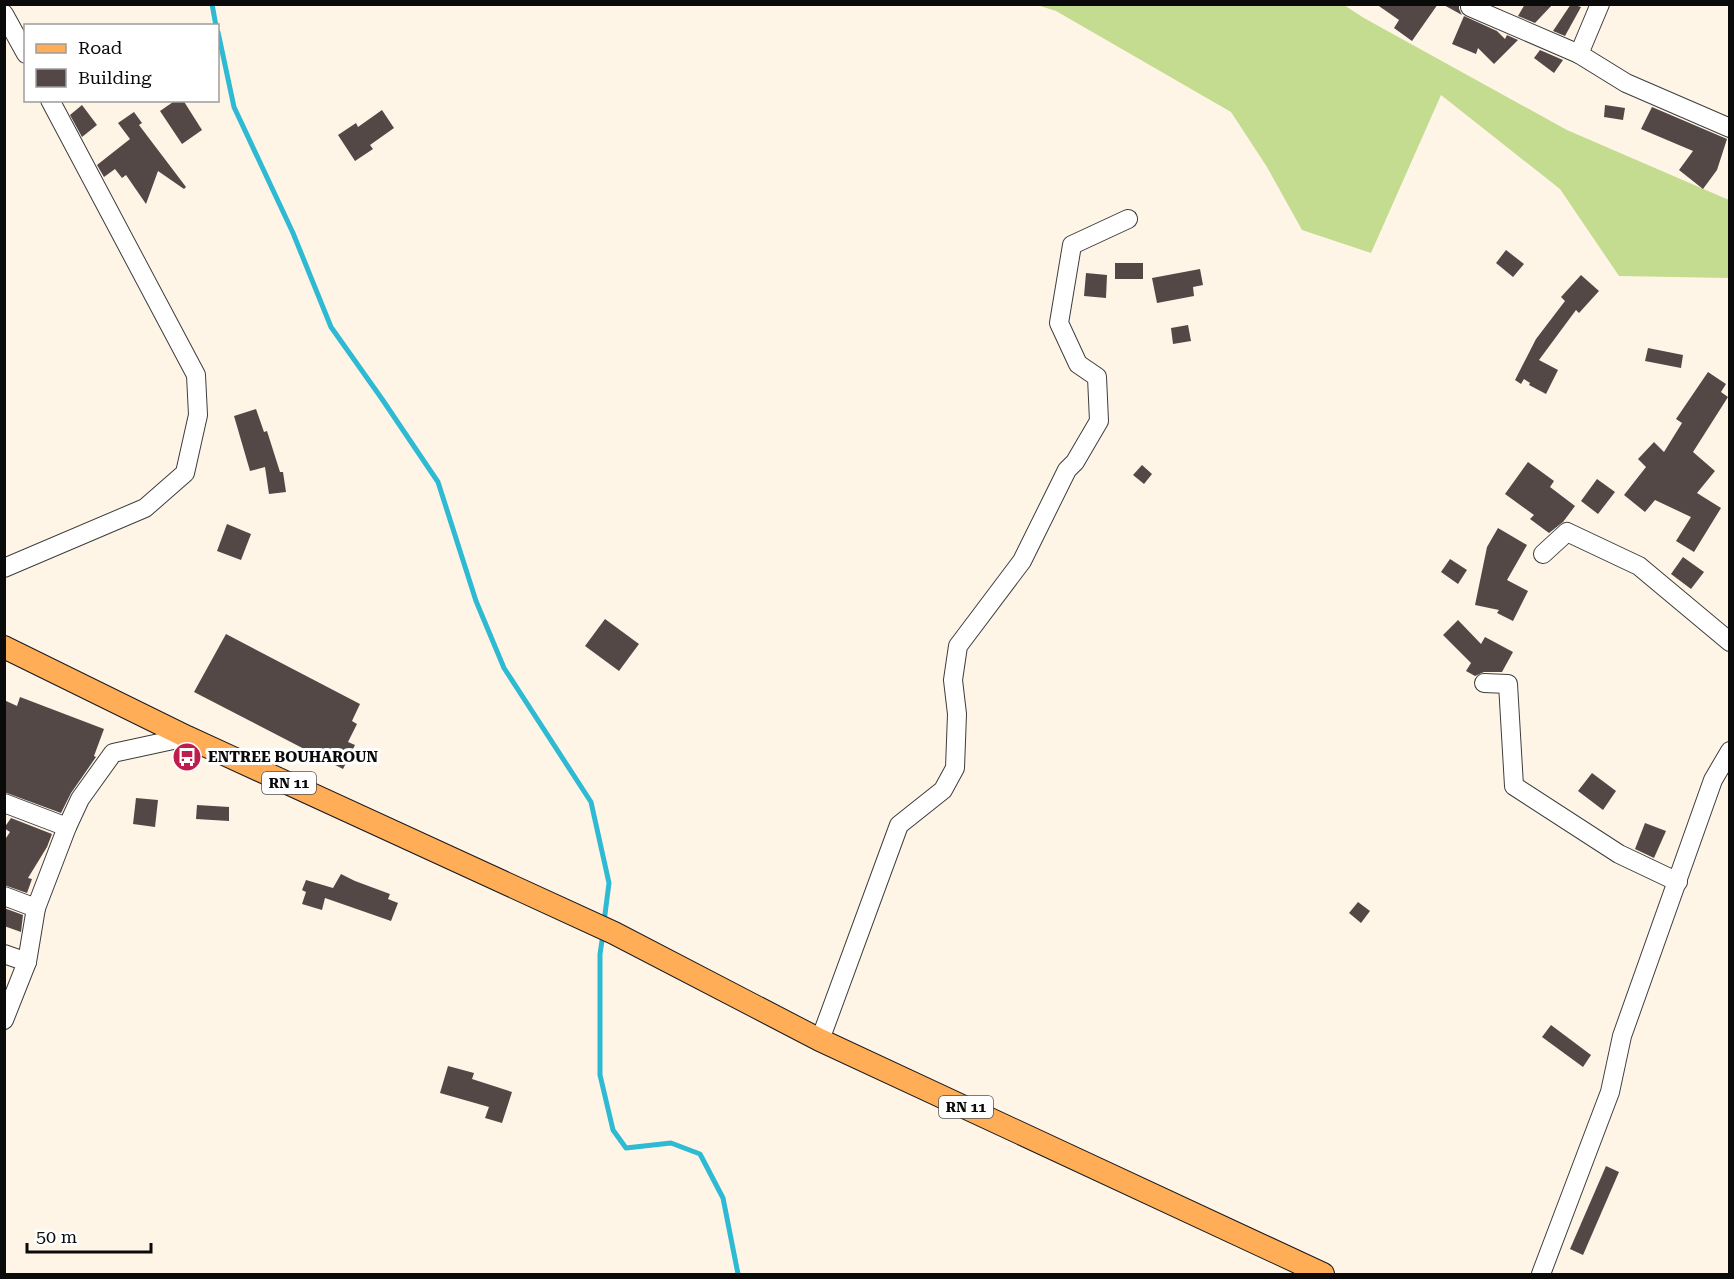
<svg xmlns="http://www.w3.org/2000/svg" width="1734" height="1279" font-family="'Roboto Serif',serif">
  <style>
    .forest { fill: #c4dc8f }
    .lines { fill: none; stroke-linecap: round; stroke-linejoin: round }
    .stream { stroke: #2ebad3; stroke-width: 5 }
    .building { fill: #534846 }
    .minor-casing { stroke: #3d3d3d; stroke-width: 20 }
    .major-casing { stroke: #1b1b1b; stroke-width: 24 }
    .minor { stroke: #fff; stroke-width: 18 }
    .major { stroke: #ffad57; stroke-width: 22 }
    .labels { text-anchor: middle; stroke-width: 6; stroke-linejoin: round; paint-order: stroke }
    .shield { fill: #fff; stroke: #545454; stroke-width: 1.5 }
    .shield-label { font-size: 14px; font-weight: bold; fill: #0a0a0a }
    .poi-label { font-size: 15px; font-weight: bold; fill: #0a0a0a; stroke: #fff; text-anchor: start }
  </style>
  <rect width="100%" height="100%" fill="#fff5e7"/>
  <!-- forest -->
  <path class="forest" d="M1037,5H1344L1364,18L1567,130L1729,200V278L1619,276L1560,189L1441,95L1371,253L1302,230L1267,167L1231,112L1056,11Z"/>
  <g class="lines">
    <!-- stream -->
    <g class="stream">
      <path d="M212,4L216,26"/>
      <path d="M218,32L234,107L293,233L331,327L382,399L438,482L476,601L504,668L591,802L609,883L604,922"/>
      <path d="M603,934L600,954V1075L613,1130L626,1148L671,1143L700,1154L723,1198L738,1274"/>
    </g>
  </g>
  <!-- building -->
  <g class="building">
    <path d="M1376,4H1438L1412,41L1394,28L1399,20Z"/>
    <path d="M1442,4H1459V9L1462,15Z"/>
    <path d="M1525,4H1553L1535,23L1518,16Z"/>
    <path d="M1571,4L1581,7L1565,36L1553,31Z"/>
    <path d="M1464,16L1497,31L1505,39L1507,35L1518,40L1494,64L1478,48L1476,54L1452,44Z"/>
    <path d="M1540,50L1563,60L1554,73L1534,58Z"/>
    <path d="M176,100H183L202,130L182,144L160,111Z"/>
    <path d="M82,105L97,125L82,137L70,115Z"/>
    <path d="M1605,105L1625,108L1623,120L1604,117Z"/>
    <path d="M1652,107L1727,139L1717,170L1703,189L1679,170L1693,151L1641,129Z"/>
    <path d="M382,110L394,128L370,145L373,149L355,161L338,135L356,123L358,127Z"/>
    <path d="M134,112L142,123L139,125L186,187L184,189L158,171L146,204L126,175L122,178L115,169L104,177L97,165L130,139L118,123Z"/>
    <path d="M1506,250L1524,264L1513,277L1496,263Z"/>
    <rect x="1115" y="263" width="28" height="16"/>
    <path d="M1200,269L1203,285L1193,287L1194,296L1157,303L1152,278Z"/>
    <path d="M1086,273L1107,275L1106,298L1084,296Z"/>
    <path d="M1581,275L1599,291L1579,313L1576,310L1539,360L1558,370L1546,394L1529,385L1530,383L1524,379L1521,384L1515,380L1536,339L1565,301L1561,297Z"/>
    <path d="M1188,325L1191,341L1173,344L1171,328Z"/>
    <path d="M1648,348L1683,355L1681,368L1645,361Z"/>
    <path d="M1708,372L1726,384L1721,392L1728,397L1693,452L1715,471L1697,493L1721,508L1694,552L1676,541L1691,517L1655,500L1645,512L1624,495L1646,467L1638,459L1654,442L1664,452L1682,423L1676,419Z"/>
    <path d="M256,409L264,432L267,431L280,472H283L286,492L269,494L265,467L250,471L234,416Z"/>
    <path d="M1528,462L1554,481L1550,487L1575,506L1563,522L1549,533L1530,519L1534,515L1505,494Z"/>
    <path d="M1142,465L1152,474L1144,484L1133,475Z"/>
    <path d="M1597,479L1615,492L1598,514L1581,501Z"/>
    <path d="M227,524L251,534L241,560L217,551Z"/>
    <path d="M1498,528L1527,545L1507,580L1528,591L1513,621L1497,613L1499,610L1475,605L1487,547Z"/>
    <path d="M1683,557L1704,572L1691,589L1671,574Z"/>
    <path d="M1450,559L1467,570L1458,584L1441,572Z"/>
    <path d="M605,619L639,644L619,671L585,646Z"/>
    <path d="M1458,620L1481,644L1485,637L1513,652L1502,672H1484L1475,676L1466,671L1471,663L1443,635Z"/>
    <path d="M226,634L360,704L352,721L357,724L348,742L355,745L343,769L194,692Z"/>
    <path d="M20,697L104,729L94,756L96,757L71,793L61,813L4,792V700L17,706Z"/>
    <path d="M1592,773L1616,791L1603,810L1578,791Z"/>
    <path d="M136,798L158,800L155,827L133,824Z"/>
    <path d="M197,805L229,807V821L196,819Z"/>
    <path d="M11,818L52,834L47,847L28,878L32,879L27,893L4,885V841L10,832L4,828Z"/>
    <path d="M1645,823L1666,831L1654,858L1635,849Z"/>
    <path d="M341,874L355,881L390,894L388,899L398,903L391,921L325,898L322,910L302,904L306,892L302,890L306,880L333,888Z"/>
    <path d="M1358,902L1370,911L1361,923L1349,913Z"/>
    <path d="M4,908L23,915L21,932L4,926Z"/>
    <path d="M1551,1025L1591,1055L1583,1067L1542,1037Z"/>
    <path d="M448,1066L474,1073L472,1079L512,1092L502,1123L485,1118L489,1107L440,1093Z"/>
    <path d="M1606,1166L1619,1172L1583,1255L1570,1249Z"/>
  </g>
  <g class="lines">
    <!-- minor casing -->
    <g class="minor-casing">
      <g id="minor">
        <path d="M1600,4L1579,54L1626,83L1730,128"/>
        <path d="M1470,7L1579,54"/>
        <path d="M4,14L26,54"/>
        <path d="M1543,554L1567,532L1639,566L1730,642"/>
        <path d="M4,568L145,508L185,473L198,415L196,375L50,100"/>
        <path d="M1484,683L1508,684L1514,786L1619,854L1678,882"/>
        <path d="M4,803L67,827"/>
        <path d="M4,896L36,908"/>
        <path d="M4,954L27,962"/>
        <path d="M4,1020L27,962L36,908L67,827L80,799L113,753L187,737"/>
        <path d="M820,1040L899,825L943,790L955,768L957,714L953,680L958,646L1022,561L1067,470L1075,462L1099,421L1097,377L1078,364L1059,323L1072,245L1128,219"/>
        <path d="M1541,1274L1610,1092L1622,1036L1713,780L1730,751"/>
      </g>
    </g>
    <!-- major casing -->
    <g class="major-casing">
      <path id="major" d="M4,647L187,737L614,933L820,1040L1323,1274"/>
    </g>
    <!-- minor -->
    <use href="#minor" class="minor"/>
    <!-- major -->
    <use href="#major" class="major"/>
  </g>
  <!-- icons -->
  <defs>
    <g id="bus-disc" transform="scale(1.5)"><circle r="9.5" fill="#bf1d4d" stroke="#fff"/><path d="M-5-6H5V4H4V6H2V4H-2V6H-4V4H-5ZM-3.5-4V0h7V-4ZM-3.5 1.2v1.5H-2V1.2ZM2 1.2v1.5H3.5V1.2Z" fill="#fff"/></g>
  </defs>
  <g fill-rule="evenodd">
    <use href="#bus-disc" x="187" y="757"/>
  </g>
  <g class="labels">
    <!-- shield labels -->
    <g class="shield">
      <rect x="262" y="772" width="54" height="22" rx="4.5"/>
      <rect x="939" y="1096" width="54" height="22" rx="4.5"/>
    </g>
    <g class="shield-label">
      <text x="289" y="788">RN 11</text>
      <text x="966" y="1112">RN 11</text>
    </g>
    <!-- poi labels -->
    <g class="poi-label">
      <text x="208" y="762">ENTREE BOUHAROUN</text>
    </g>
  </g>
  <!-- border -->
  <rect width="1734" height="1279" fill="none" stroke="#0a0a0a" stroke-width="12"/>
  <!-- legend -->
  <rect x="24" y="24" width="195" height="78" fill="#ffffff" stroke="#9d9d9d" stroke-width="1.5"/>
  <rect x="36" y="44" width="30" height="9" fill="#ffad57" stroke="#9d9d9d" stroke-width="1.5"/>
  <text x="78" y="54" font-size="18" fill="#0a0a0a">Road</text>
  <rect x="36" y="69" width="30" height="18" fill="#534846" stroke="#9d9d9d" stroke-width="1.5"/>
  <text x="78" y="84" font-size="18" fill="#0a0a0a">Building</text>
  <!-- scale -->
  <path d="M27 1243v9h124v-9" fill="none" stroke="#0a0a0a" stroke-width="3"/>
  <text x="36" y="1243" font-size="18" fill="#0a0a0a" stroke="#ffffff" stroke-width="4.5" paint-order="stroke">50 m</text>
</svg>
